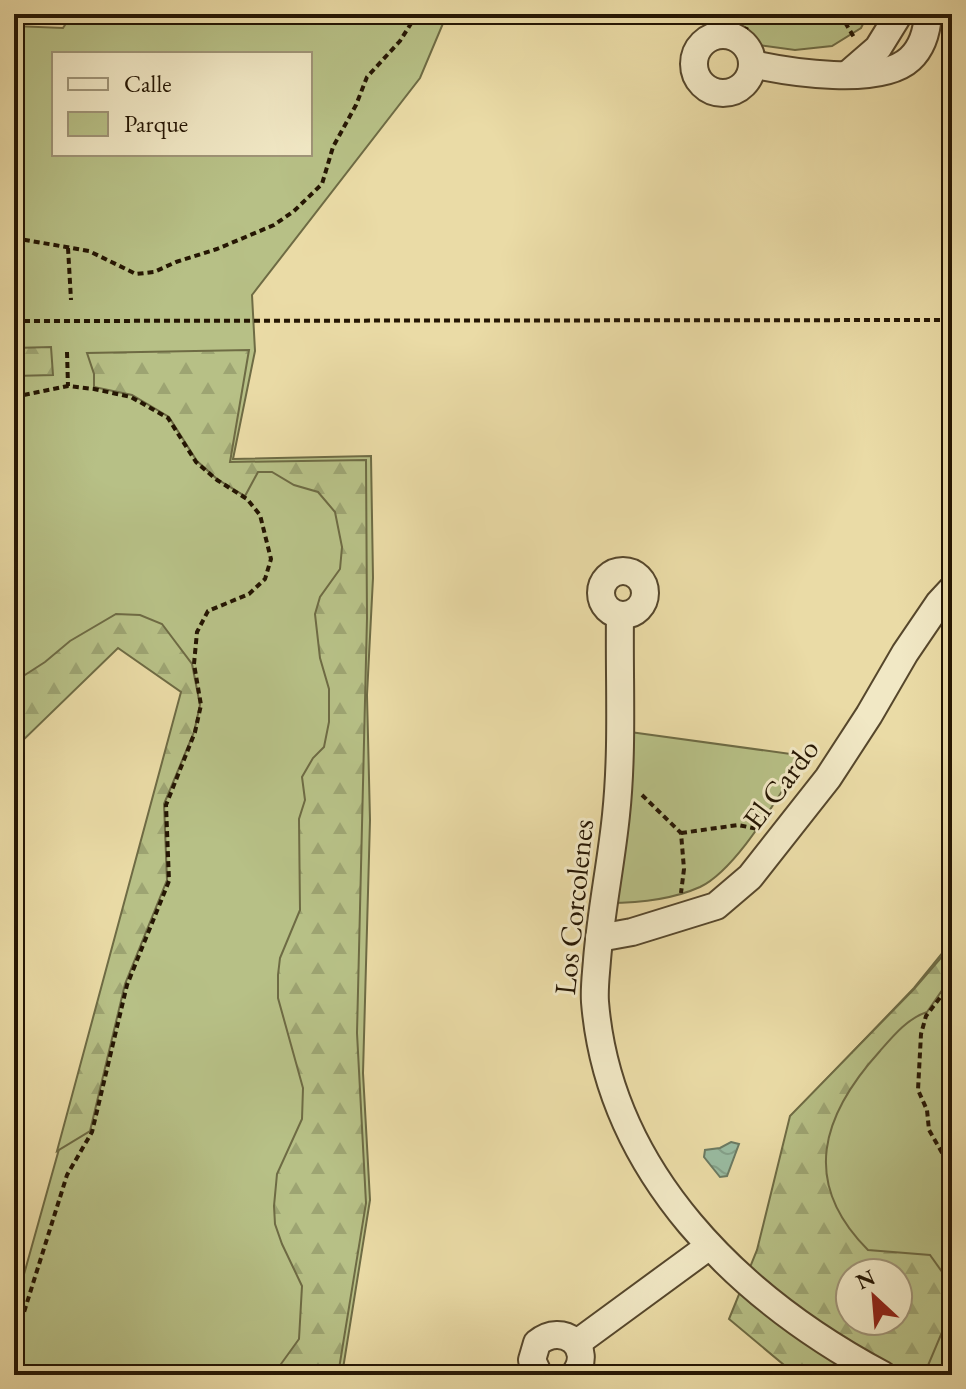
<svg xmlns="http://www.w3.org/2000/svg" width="966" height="1389" font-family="'EB Garamond',serif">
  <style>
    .green { fill: #b7c086; stroke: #6e6b44; stroke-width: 2; fill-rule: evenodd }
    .forest { fill: url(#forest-firs); stroke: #6e6b44; stroke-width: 2; fill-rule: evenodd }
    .water { fill: url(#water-waves); stroke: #6b7a62; stroke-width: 2 }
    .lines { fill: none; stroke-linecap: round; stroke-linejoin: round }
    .minor-casing { stroke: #56472c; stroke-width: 30 }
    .path { stroke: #251603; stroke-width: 4; stroke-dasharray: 6 4; stroke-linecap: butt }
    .minor { stroke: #f1e8c5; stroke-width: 26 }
    .labels { text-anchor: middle; stroke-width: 6; stroke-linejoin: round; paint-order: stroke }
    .street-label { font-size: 30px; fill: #251603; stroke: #f1e8c5 }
  </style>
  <defs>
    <pattern id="forest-firs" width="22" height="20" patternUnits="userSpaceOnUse" patternTransform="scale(2)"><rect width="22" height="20" fill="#b7c086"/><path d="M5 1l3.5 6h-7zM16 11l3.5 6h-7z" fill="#9da472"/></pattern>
    <pattern id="water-waves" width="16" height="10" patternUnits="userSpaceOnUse" patternTransform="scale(2)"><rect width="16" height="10" fill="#99bca2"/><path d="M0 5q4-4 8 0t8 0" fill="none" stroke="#84a18a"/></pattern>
  </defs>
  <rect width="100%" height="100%" fill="#eadba6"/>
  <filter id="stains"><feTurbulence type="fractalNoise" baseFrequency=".0025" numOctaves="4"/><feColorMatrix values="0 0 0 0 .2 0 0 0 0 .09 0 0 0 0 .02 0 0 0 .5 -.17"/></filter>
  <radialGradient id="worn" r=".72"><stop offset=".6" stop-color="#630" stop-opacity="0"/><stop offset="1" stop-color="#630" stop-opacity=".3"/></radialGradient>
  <!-- green -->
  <g class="green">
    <path d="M72,14H447L420,78L252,295L255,351L233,459L371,456L373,578L367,695L370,820L363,1073L370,1200L342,1375H14V1310L113,956L183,689L119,644L14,744V26L63,28ZM54,54H310V154H54Z"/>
    <path d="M710,14H868L861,28L832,46L795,50L758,45L728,20Z"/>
    <path d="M630,732L805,756C780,792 739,868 700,887C671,900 640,903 608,903Z"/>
    <path d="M952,941V1375H798L790,1117L914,988ZM850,1273H898V1321H850Z"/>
  </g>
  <!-- forest -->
  <g class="forest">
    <path d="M51,347L53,375L14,376V348Z"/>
    <path d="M249,350L230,462L366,460L367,618L357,1033L366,1203L338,1375H280L281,1364L299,1339L302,1286L282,1244L275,1224L274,1206L277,1174L302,1119L303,1088L278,998V975L280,958L300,910L299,819L305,800L302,777L313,758L324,747L329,722V689L320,658L315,614L320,597L340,569L342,547L335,512L318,492L294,485L272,472H258L245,496L217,479L197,461L169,417L132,395L94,387V374L87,353Z"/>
    <path d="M116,614L140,615L162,624L192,664L200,705L194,732L164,804L167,880L125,984L90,1131L57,1151L181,692L118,648L14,749V682L45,662L70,641Z"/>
    <path d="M952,945V980L943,989L927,1012C908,1018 893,1036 880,1051C822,1115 800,1182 868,1250L930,1255L945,1276L948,1318L924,1375H796L729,1319L757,1250L790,1116L914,989ZM850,1273H898V1321H850Z"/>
  </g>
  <!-- water -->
  <path class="water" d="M731,1142L739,1144L727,1176L720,1177L704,1157L705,1150L720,1148Z"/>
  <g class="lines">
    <!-- minor casing -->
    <g class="minor-casing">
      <g id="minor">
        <circle cx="723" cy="64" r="29"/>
        <path d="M752,64C788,72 880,87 910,59C923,47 927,31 928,14"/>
        <path d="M848,74L878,48L899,14"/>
        <circle cx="623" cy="593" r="22"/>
        <path d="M620,615C619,681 623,749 616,815C611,864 601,911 597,960C596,974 594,988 595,1002C609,1173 739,1298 883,1375"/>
        <path d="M599,938L632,932L716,906L750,877L828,778L869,715L905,653L939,603L952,589"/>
        <path d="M577,1343L708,1247"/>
        <path d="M539,1375L532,1360L537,1343C563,1321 595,1348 574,1375"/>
      </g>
    </g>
    <!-- path -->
    <g class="path">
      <path d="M840,14L855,39"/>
      <path d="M741,42L752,14"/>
      <path d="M14,238L89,251L136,274L154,272L176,262L217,249L274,225L294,211L322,184L333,147L356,105L367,77L400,41L417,14"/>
      <path d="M68,248L71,300"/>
      <path d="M14,321L952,320"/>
      <path d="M67,352L68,386"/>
      <path d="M14,397L68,386L94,389L131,397L168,418L196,462L217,480L247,499L260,515L271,559L265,579L249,594L208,611L197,632L194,664L201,705L195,732L166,805L169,881L127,985L92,1132L67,1175L14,1344"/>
      <path d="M642,795L681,833L684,869L681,893"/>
      <path d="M681,833L738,825L758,829"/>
      <path d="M952,982L926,1016L921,1034L918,1090L927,1110L929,1130L952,1170"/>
    </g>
    <!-- minor -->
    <use href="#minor" class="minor"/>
  </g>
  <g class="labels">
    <!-- street labels -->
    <g class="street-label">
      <text transform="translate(781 784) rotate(-53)" y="10">El Cardo</text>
      <text transform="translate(574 907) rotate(-84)" y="10">Los Corcolenes</text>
    </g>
  </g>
  <!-- margin -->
  <rect width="966" height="1389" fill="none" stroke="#eadba6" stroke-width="48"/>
  <rect x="16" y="16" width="934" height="1357" fill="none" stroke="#251603" stroke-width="4"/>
  <rect x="24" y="24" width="918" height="1341" fill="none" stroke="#251603" stroke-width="2"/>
  <!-- legend -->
  <rect x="52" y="52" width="260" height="104" fill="#f1e8c5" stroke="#9f9477" stroke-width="2"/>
  <rect x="68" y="78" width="40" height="12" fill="#f1e8c5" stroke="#9f9477" stroke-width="2"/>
  <text x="124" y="92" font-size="24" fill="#251603">Calle</text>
  <rect x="68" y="112" width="40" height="24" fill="#b7c086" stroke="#9f9477" stroke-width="2"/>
  <text x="124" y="132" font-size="24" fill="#251603">Parque</text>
  <!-- north arrow -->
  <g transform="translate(874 1297) rotate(334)"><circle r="38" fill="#f1e8c5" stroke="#9f9477" stroke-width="2"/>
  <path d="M0-6L14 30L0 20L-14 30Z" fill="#8f2418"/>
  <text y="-12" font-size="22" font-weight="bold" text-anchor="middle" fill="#251603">N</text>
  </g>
  <rect width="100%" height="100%" filter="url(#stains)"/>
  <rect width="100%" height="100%" fill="url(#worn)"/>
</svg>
